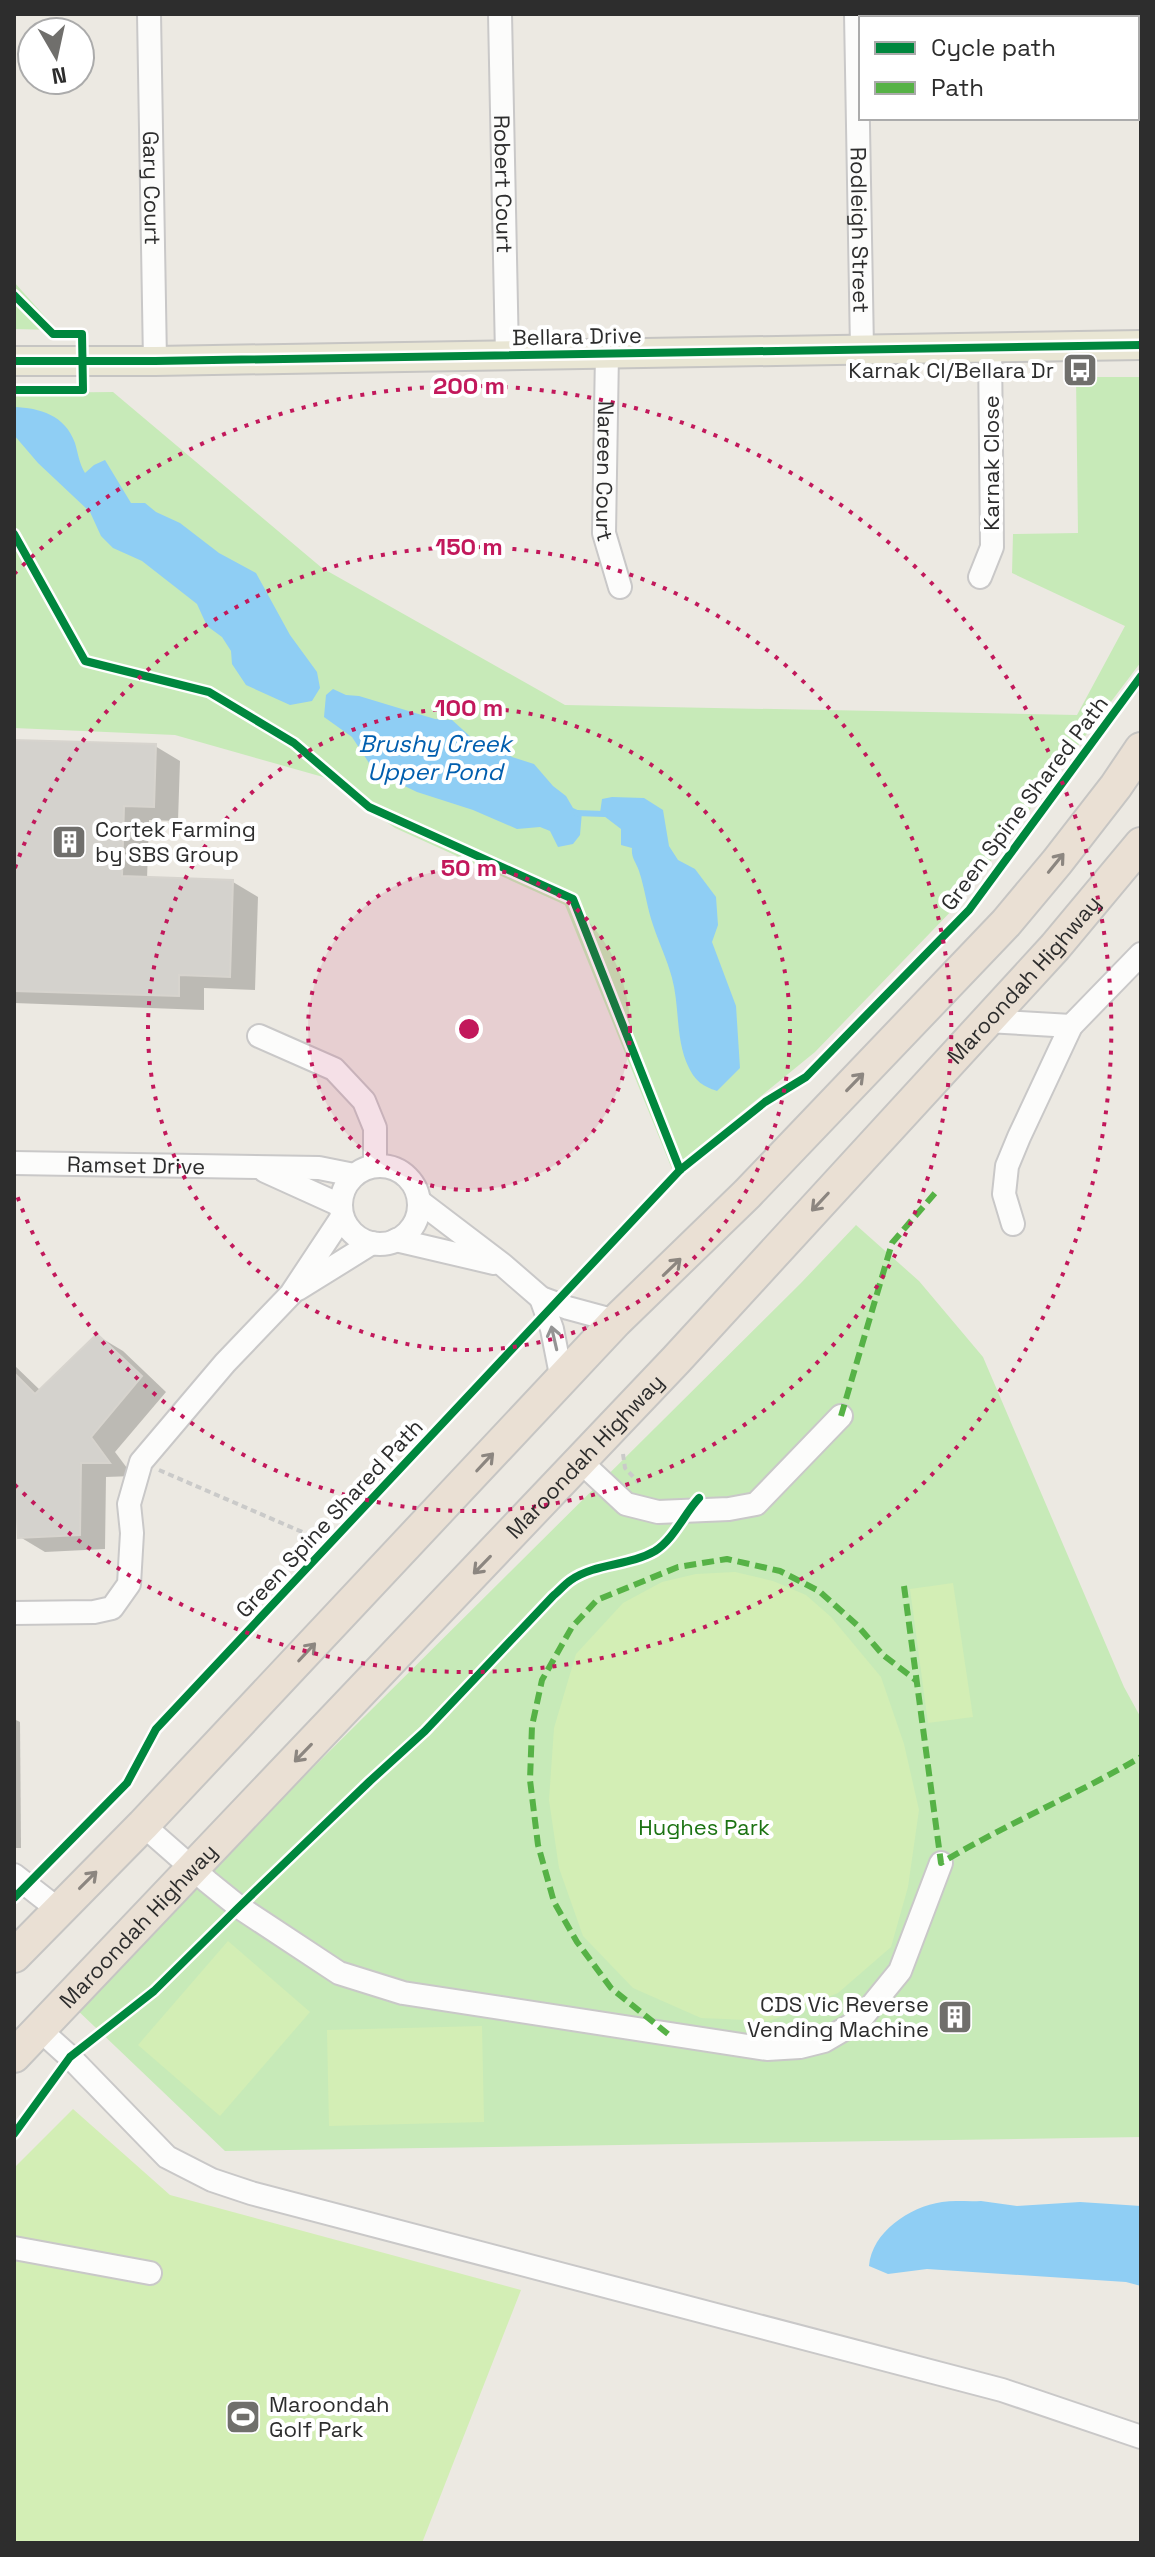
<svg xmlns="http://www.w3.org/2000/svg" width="1155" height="2557" font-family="'Space Grotesk',sans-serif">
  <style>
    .park { fill: #c7eab8 }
    .pitch { fill: #d3eeb5 }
    .water { fill: #8fcef4 }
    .shadow { fill: #0003 }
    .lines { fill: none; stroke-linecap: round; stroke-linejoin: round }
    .stream { stroke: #8fcef4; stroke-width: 6 }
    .building { fill: #d4d2cd; stroke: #d7d4ce; stroke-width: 2 }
    .minor-casing { stroke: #c9c8c8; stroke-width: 26 }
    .major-casing { stroke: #c6c5c3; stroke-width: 32 }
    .highway-casing { stroke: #c6c5c3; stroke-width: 36 }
    .path { stroke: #cacac9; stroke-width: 4; stroke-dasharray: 6 4; stroke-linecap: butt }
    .minor { stroke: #fcfcfb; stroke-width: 22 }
    .major { stroke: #e9e6d4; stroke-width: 28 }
    .highway { stroke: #eae0d4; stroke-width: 32 }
    .quiet { stroke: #56b246; stroke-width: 6; stroke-dasharray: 12 6; stroke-linecap: butt }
    .cycleway-casing { stroke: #fff; stroke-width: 13 }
    .cycleway { stroke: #00873e; stroke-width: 8 }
    .oneway { stroke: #8c8680 }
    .oneway2 { stroke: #949494 }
    .ring { fill: none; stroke: #c2185b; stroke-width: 4; stroke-dasharray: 4 8 }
    .labels { text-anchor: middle; stroke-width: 8; stroke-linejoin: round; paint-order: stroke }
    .street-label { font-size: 22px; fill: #2d2d2d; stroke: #fff }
    .poi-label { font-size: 22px; fill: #2d2d2d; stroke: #fff; text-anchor: end }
    .park-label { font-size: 22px; fill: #1c7313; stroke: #fff }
    .water-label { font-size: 24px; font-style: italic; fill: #005eae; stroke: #fff }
    .centre { fill: #c2185b; stroke: #fff; stroke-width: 4 }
    .ring-label { font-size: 24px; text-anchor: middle; font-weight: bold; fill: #c2185b; stroke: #fff; stroke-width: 8; stroke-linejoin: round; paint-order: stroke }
  </style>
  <rect width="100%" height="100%" fill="#ece9e2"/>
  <!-- park -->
  <g class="park">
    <path d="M14,282L57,330L14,329Z"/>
    <path d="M1076,377H1141V662L960,902L815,1052L672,1169L565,905L395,828L323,777L175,735L14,728V393L113,392L322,568L565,705L1077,715L1125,626L1012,573L1013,534L1078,533Z"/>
    <path d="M856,1225L919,1281L983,1357L1124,1687L1141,1718V2137L225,2151L73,2006L801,1283Z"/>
  </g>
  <!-- pitch -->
  <g class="pitch">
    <path d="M735,1572L773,1581L806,1595L831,1617L881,1677L904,1744L919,1810L908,1887L891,1947L838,1993L770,2021L701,2018L633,1988L583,1936L559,1868L549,1800L554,1728L576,1654L623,1603L662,1582L696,1574Z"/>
    <path d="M953,1583L973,1717L928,1723L910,1589Z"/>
    <path d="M228,1941L310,2012L220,2116L138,2045Z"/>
    <path d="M482,2026L484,2122L329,2126L327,2030Z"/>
    <path d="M73,2109L170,2195L521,2290L422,2543H14V2168Z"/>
  </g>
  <!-- water -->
  <g class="water">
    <path d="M14,407C40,408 65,415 75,443C78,453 79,463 85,473L94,465L105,460L131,503H145L156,512L180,523L219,553L256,573L290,635L317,672L320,688L312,701L290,705L246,685L232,664L231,651L222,637L207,626L197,604L142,561L113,548L101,536L90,512L38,463L14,435Z"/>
    <path d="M333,689L346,695L359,696L435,719L452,720L472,738L502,748L512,757L534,764L553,786L566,796L573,808L582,812L580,835L573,844L558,847L550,831L540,827L517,829L473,810L417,792L394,781L369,763L352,737L324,717L326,695Z"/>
    <path d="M612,797L644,798L663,810L669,846L678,860L695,869L716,897L718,925L712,942L736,1006L740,1068L717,1091C703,1086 696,1082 689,1068C675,1040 680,1007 672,978C667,959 659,943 653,925C647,908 645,889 639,871C636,862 631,858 632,848L621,845V829L600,813L602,799Z"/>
    <path d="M981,2201L1017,2206L1080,2202L1141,2206V2286L1126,2282L927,2269L888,2274L869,2266C872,2232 909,2207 942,2202C955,2200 968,2202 981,2201Z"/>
  </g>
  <!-- shadow -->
  <g class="shadow">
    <path d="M14,742L155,746L180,761L178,821L149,820L147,879L233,882L258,897L255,990L204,988V1010L14,1003Z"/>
    <path d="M98,1336L123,1351L166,1392L115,1452L133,1476L106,1477L105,1549L45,1552L20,1537L18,1478H14V1365L41,1391Z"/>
    <path d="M14,1719L20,1722L21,1848H14Z"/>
  </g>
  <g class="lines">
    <!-- stream -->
    <path class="stream" d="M576,813L605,814"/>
  </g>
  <!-- building -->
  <g class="building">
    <path d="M14,740L156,744L154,807L124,806L122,876L233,880L230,977L179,975V996L14,991Z"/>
    <path d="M97,1334L142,1376L91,1437L110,1463H81L80,1535L18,1538L14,1463V1373L35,1394Z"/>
  </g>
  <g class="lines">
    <!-- minor casing -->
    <g class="minor-casing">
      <g id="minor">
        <path id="s1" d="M149,14L155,361"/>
        <path id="s2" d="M500,14L507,355"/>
        <path id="s3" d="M856,14L862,349"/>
        <path id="s4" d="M607,353L604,533L620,587"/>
        <path d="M980,577L992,547L990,347"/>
        <path d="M987,1021L1071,1026"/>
        <path d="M259,1036L334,1069L364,1101L375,1128V1166"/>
        <path id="s5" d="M14,1163L319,1168L354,1175"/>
        <circle cx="380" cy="1205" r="39"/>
        <path d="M265,1171L340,1205"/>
        <path d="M419,1201L503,1265L541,1298L568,1308L616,1321"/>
        <path d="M1013,1224L1004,1194L1007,1166L1019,1137L1071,1026L1141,954"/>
        <path d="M396,1240L494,1263"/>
        <path d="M298,1289L372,1243"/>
        <path d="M541,1298L552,1329L562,1380"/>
        <path d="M581,1462L626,1504L658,1512L729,1509L756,1504L841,1416"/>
        <path d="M14,1613L94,1612L112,1608L129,1584L132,1533L129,1504L141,1462L225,1363L291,1294L342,1217"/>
        <path d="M143,1825L208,1882L239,1907L339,1973L403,1993L767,2049L800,2047L824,2041L860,2020L900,1971L941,1863"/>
        <path d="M14,1875L59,1910"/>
        <path d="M39,2029L70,2057L167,2157L212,2180L251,2193L1002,2390L1141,2437"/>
        <path d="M14,2248L150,2273"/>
      </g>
    </g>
    <!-- major casing -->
    <g class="major-casing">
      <path id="major" d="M14,361H155L1141,345"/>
    </g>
    <!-- highway casing -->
    <g class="highway-casing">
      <g id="highway">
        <path d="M14,1956L143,1825L616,1321L747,1194L1006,923L1057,862L1116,786L1141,749"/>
        <path id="s6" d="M14,2056L676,1360L1055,947L1141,844"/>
      </g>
    </g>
    <!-- path -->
    <g class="path">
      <path d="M623,1454L625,1468L639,1483"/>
      <path d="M159,1470L330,1544"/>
    </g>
    <!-- minor -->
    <use href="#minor" class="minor"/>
    <!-- major -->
    <use href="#major" class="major"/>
    <!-- highway -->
    <use href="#highway" class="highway"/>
    <!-- quiet -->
    <g class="quiet">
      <path d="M841,1416L892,1243L936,1192"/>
      <path d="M904,1586L941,1863C1006,1824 1076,1795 1141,1757"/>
      <path d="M668,2034L611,1988L577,1942L554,1902L538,1845L530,1780L532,1726L542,1680L572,1627L597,1600L678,1567L727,1559L780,1571L819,1591L857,1625L883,1655L917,1681"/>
    </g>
    <!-- cycleway casing -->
    <g class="cycleway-casing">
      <g id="cycleway">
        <path d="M14,295L53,334H82L83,390H14"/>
        <path d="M14,361H155L1141,345"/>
        <path d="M14,534L85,661L209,692L294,743L369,807L573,899L680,1170"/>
        <path d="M14,1898L127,1783L156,1729L680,1170L765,1102L806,1077L969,910L1141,676"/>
        <path d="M14,2134L70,2057L154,1991L239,1907L370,1781L425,1731L553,1596C559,1591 565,1584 571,1580C596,1563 629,1566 655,1551C674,1539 684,1514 699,1498"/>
      </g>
    </g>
    <!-- cycleway -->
    <use href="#cycleway" class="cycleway"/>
  </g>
  <!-- one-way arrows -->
  <defs><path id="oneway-shaft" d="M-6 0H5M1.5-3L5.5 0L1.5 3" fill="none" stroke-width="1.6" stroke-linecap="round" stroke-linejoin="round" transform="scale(2)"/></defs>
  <g class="oneway">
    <use href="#oneway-shaft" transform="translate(1056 863) rotate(-51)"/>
    <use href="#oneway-shaft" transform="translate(855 1082) rotate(-46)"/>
    <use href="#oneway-shaft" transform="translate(820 1202) rotate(133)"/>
    <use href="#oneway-shaft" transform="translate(672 1267) rotate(-44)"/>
    <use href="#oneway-shaft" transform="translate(485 1462) rotate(-47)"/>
    <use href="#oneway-shaft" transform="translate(482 1565) rotate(134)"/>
    <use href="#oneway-shaft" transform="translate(307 1652) rotate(-47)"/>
    <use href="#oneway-shaft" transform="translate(303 1753) rotate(134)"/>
    <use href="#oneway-shaft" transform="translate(88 1880) rotate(-45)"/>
  </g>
  <use class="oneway2" href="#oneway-shaft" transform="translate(554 1338) rotate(-103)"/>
  <!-- distance rings -->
  <circle cx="469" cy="1029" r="161" fill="#c2185b" fill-opacity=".12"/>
  <g class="ring">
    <circle cx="469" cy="1029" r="161"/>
    <circle cx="469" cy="1029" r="321"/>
    <path d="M15 868A482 482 0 1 1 15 1190"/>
    <path d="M14 574A643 643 0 1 1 14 1484"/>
  </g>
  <!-- icons -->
  <defs>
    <g id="bus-square" transform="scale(1.8)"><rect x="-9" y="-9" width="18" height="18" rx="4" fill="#706f6c" stroke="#fff"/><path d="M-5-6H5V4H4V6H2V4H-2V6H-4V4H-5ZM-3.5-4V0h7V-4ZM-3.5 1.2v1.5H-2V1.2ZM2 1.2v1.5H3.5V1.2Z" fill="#fff"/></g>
    <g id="building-square" transform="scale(1.8)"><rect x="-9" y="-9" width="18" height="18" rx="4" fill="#706f6c" stroke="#fff"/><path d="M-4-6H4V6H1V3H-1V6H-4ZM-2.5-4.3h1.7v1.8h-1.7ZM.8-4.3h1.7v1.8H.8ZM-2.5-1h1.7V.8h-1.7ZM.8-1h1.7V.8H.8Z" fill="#fff"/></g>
    <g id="stadium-square" transform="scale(1.8)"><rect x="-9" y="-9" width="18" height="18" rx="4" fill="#706f6c" stroke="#fff"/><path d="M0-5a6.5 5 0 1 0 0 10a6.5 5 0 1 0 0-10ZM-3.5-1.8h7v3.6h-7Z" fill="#fff"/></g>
  </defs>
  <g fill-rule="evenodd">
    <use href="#bus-square" x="1080" y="370"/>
    <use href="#building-square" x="69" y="842"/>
    <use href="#building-square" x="955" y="2017"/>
    <use href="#stadium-square" x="243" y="2417"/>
  </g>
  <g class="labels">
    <!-- street labels -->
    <g class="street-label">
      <text dy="8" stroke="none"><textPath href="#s2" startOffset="170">Robert Court</textPath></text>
      <text dy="8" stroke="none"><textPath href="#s1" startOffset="174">Gary Court</textPath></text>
      <text dy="8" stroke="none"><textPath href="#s3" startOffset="216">Rodleigh Street</textPath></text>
      <text transform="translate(577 336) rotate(-1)" y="8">Bellara Drive</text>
      <text transform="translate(991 463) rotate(-90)" y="8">Karnak Close</text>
      <text dy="8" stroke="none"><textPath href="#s4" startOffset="118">Nareen Court</textPath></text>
      <text transform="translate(1024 803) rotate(-53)" y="8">Green Spine Shared Path</text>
      <text dy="8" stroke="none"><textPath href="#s6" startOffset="1476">Maroondah Highway</textPath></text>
      <text dy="8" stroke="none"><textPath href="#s5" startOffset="122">Ramset Drive</textPath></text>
      <text dy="8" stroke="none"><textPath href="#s6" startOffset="828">Maroondah Highway</textPath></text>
      <text transform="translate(329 1518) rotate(-47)" y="8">Green Spine Shared Path</text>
      <text dy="8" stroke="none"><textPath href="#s6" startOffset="180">Maroondah Highway</textPath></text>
    </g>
    <!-- poi labels -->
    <g class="poi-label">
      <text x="1054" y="378">Karnak Cl/Bellara Dr</text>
      <text x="95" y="837" text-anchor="start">Cortek Farming<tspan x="95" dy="25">by SBS Group</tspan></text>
      <text x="929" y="2012">CDS Vic Reverse<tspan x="929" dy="25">Vending Machine</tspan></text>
      <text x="269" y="2412" text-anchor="start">Maroondah<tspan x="269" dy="25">Golf Park</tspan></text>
    </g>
    <!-- park labels -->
    <g class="park-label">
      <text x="704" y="1835">Hughes Park</text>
    </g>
    <!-- water labels -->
    <g class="water-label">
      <text x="435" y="752">Brushy Creek<tspan x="435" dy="28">Upper Pond</tspan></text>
    </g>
  </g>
  <circle cx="469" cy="1029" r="12" class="centre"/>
  <g class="ring-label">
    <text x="469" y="394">200 m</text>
    <text x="469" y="555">150 m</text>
    <text x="469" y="716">100 m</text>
    <text x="469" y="876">50 m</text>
  </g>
  <!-- border -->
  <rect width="1155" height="2557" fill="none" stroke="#2d2d2d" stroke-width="32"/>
  <!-- legend -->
  <rect x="859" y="16" width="280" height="104" fill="#ffffff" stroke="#ababab" stroke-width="2"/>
  <rect x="875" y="42" width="40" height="12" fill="#00873e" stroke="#ababab" stroke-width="2"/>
  <text x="931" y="56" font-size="24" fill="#2d2d2d">Cycle path</text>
  <rect x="875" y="82" width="40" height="12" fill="#56b246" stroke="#ababab" stroke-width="2"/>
  <text x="931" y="96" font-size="24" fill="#2d2d2d">Path</text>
  <!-- north arrow -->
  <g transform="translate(56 56) rotate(171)"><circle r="38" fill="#ffffff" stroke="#ababab" stroke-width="2"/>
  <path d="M0-6L14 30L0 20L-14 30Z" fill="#706f6c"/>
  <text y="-12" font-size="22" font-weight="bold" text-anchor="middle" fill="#2d2d2d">N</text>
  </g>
</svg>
